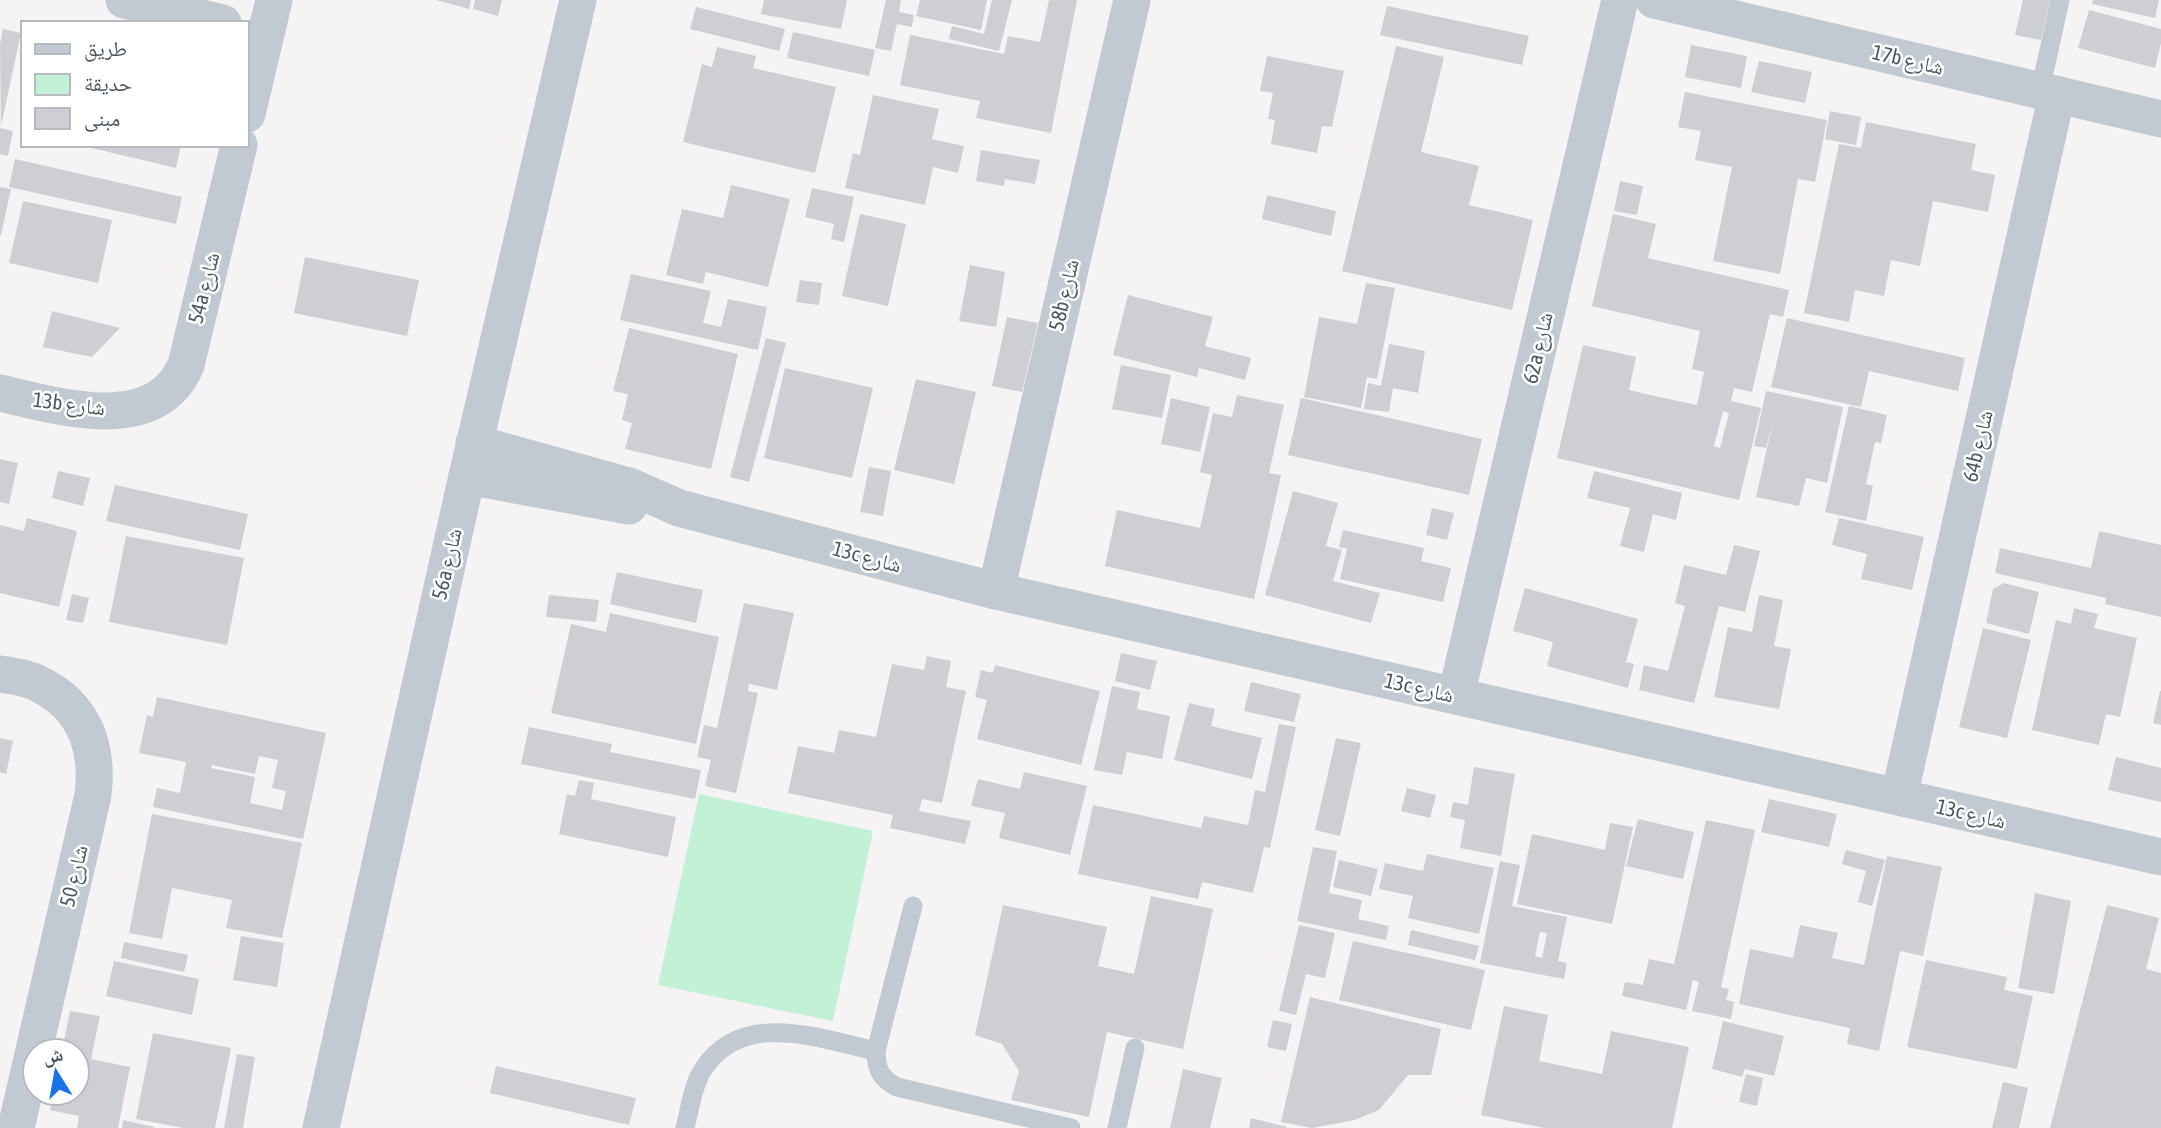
<svg xmlns="http://www.w3.org/2000/svg" width="2161" height="1128" font-family="'Asap Condensed','Noto Naskh Arabic',sans-serif">
  <style>
    .green { fill: #c3f1d5 }
    .building { fill: #cdcfd5; fill-rule: evenodd }
    .lines { fill: none; stroke-linecap: round; stroke-linejoin: round }
    .lane { stroke: #c1cad2; stroke-width: 19 }
    .street { stroke: #c1cad2; stroke-width: 37 }
    .labels { text-anchor: middle; stroke-width: 5; stroke-linejoin: round; paint-order: stroke }
    .street-label { font-size: 21px; fill: #4a5661; stroke: #fff }
  </style>
  <rect width="100%" height="100%" fill="#f5f3f3"/>
  <!-- green -->
  <path class="green" d="M699,794L873,831L833,1021L658,985Z"/>
  <!-- building -->
  <g class="building">
    <path d="M436,0H471L469,9Z"/>
    <path d="M475,0H502L498,16L473,9Z"/>
    <path d="M764,0H847L841,29L761,14Z"/>
    <path d="M886,0H901L899,12L914,15L912,27L897,24L891,51L875,48Z"/>
    <path d="M920,0H987L981,30L916,16Z"/>
    <path d="M992,0H1012L999,51L949,39L952,26L984,34Z"/>
    <path d="M1049,0H1077L1051,133L976,118L980,101L900,85L910,35L1004,54L1008,36L1040,42Z"/>
    <path d="M2023,0H2050L2041,40L2015,35Z"/>
    <path d="M2093,0H2159L2155,18L2092,4Z"/>
    <path d="M1387,6L1529,36L1522,65L1380,35Z"/>
    <path d="M696,7L785,29L779,51L690,29Z"/>
    <path d="M2089,10L2161,29V43L2155,68L2078,48Z"/>
    <path d="M3,29L21,33L1,126L0,44Z"/>
    <path d="M793,32L875,50L869,76L787,58Z"/>
    <path d="M1691,45L1747,56L1741,88L1685,77Z"/>
    <path d="M1396,46L1444,57L1421,152L1479,166L1469,205L1533,220L1512,310L1342,271Z"/>
    <path d="M717,47L756,56L753,68L836,87L815,173L683,142L702,64L712,67Z"/>
    <path d="M1267,56L1344,71L1332,127L1322,126L1317,153L1271,144L1275,120L1268,119L1273,93L1260,91Z"/>
    <path d="M1759,61L1812,72L1805,103L1751,92Z"/>
    <path d="M1685,92L1827,120L1815,182L1798,179L1780,274L1713,261L1732,167L1695,160L1701,131L1678,127Z"/>
    <path d="M873,95L939,109L932,139L964,146L958,173L933,167L925,205L845,188L853,153L860,155Z"/>
    <path d="M1830,111L1861,117L1856,145L1825,139Z"/>
    <path d="M1866,122L1976,144L1971,170L1995,175L1988,212L1933,201L1920,266L1891,260L1884,296L1855,290L1849,322L1804,313L1839,144L1861,148Z"/>
    <path d="M0,128L13,131L8,156L0,154Z"/>
    <path d="M79,145H181L176,168Z"/>
    <path d="M981,150L1040,160L1035,184L1005,179L1004,186L976,181Z"/>
    <path d="M15,159L182,197L176,224L9,187Z"/>
    <path d="M1620,181L1643,186L1637,215L1614,211Z"/>
    <path d="M731,185L790,199L768,287L706,272L703,284L666,275L682,209L723,218Z"/>
    <path d="M0,187L11,189L1,235H0Z"/>
    <path d="M812,188L854,197L844,242L831,239L834,224L805,217Z"/>
    <path d="M1267,195L1336,211L1331,236L1262,219Z"/>
    <path d="M23,201L112,220L98,283L9,263Z"/>
    <path d="M860,214L906,224L888,306L842,296Z"/>
    <path d="M1613,214L1656,224L1648,258L1789,290L1783,317L1770,314L1752,392L1734,388L1731,401L1761,408L1739,500L1557,458L1583,345L1636,357L1629,390L1650,395L1697,405L1704,372L1692,369L1700,331L1592,306ZM1723,411L1729,413L1720,448L1714,446Z"/>
    <path d="M305,257L419,280L407,336L294,313Z"/>
    <path d="M970,265L1005,272L996,327L959,321Z"/>
    <path d="M631,274L711,291L703,323L721,327L728,299L767,307L758,350L620,320Z"/>
    <path d="M800,280L822,283L819,305L796,302Z"/>
    <path d="M1366,283L1395,288L1377,379L1367,377L1361,408L1304,397L1319,317L1357,324Z"/>
    <path d="M1128,295L1213,317L1205,346L1251,358L1245,380L1199,368L1197,377L1113,355Z"/>
    <path d="M52,311L120,328L92,357L43,347Z"/>
    <path d="M1007,317L1038,323L1022,392L992,386Z"/>
    <path d="M1787,318L1965,358L1958,391L1869,371L1861,407L1771,387Z"/>
    <path d="M629,328L738,354L711,469L625,449L632,423L622,420L628,394L613,391Z"/>
    <path d="M766,338L786,343L749,482L730,477Z"/>
    <path d="M1389,344L1425,351L1418,393L1393,388L1389,412L1364,409L1368,383L1381,386Z"/>
    <path d="M1121,365L1171,375L1162,418L1112,409Z"/>
    <path d="M785,368L873,388L852,478L764,458Z"/>
    <path d="M916,379L976,392L954,484L894,470Z"/>
    <path d="M1766,391L1843,407L1827,483L1806,478L1799,506L1756,497L1774,417L1766,448L1754,446Z"/>
    <path d="M1237,395L1284,405L1269,473L1281,475L1254,599L1105,566L1117,510L1200,528L1212,475L1200,472L1213,413L1232,417Z"/>
    <path d="M1171,398L1210,407L1200,452L1161,444Z"/>
    <path d="M1301,398L1482,439L1469,495L1288,455Z"/>
    <path d="M1849,406L1887,415L1881,443L1875,442L1866,484L1873,486L1866,521L1825,512Z"/>
    <path d="M0,459L18,463L9,504L0,502Z"/>
    <path d="M869,467L891,471L883,516L860,512Z"/>
    <path d="M58,471L90,478L83,506L52,498Z"/>
    <path d="M1594,471L1682,493L1676,520L1653,514L1644,552L1620,546L1630,508L1587,498Z"/>
    <path d="M115,485L248,514L240,550L106,521Z"/>
    <path d="M1293,491L1338,503L1326,546L1342,550L1333,581L1380,593L1371,623L1265,595Z"/>
    <path d="M1432,508L1454,513L1447,540L1426,535Z"/>
    <path d="M27,518L77,531L59,607L0,593V525L24,531Z"/>
    <path d="M1839,518L1924,537L1912,590L1861,579L1867,554L1832,545Z"/>
    <path d="M1343,530L1424,548L1421,561L1451,568L1443,602L1340,579L1347,549L1339,547Z"/>
    <path d="M2099,531L2161,545V617L2105,604L2106,598L1995,573L2000,548L2091,568Z"/>
    <path d="M126,536L244,558L227,645L109,622Z"/>
    <path d="M1734,545L1760,551L1745,612L1719,606L1694,703L1639,690L1644,665L1668,671L1685,606L1675,603L1684,565L1726,575Z"/>
    <path d="M617,572L703,590L696,623L610,604Z"/>
    <path d="M2004,583L2039,592L2029,634L1986,623L1993,589Z"/>
    <path d="M1525,588L1638,619L1626,662L1634,664L1628,688L1547,666L1553,642L1513,631Z"/>
    <path d="M72,594L89,598L83,623L66,620Z"/>
    <path d="M549,595L599,600L596,622L546,617Z"/>
    <path d="M1759,595L1783,600L1774,646L1791,649L1779,709L1714,697L1728,627L1752,632Z"/>
    <path d="M744,603L794,613L777,690L749,684L748,691L758,693L736,793L705,786L711,760L697,757L704,725L717,728Z"/>
    <path d="M2074,608L2098,614L2094,628L2137,638L2120,717L2106,714L2099,745L2032,730L2056,620L2071,624Z"/>
    <path d="M610,613L719,637L696,744L551,713L571,624L606,632Z"/>
    <path d="M1983,628L2031,640L2007,738L1959,727Z"/>
    <path d="M1121,653L1157,661L1150,690L1115,681Z"/>
    <path d="M927,656L951,661L946,687L966,691L942,803L922,799L919,811L971,821L965,844L890,828L893,815L788,793L798,746L834,753L839,730L876,737L892,664L924,670Z"/>
    <path d="M995,665L1100,691L1081,765L977,739L987,700L975,697L981,670L993,673Z"/>
    <path d="M1251,682L1301,694L1294,722L1244,711Z"/>
    <path d="M1112,686L1140,692L1137,709L1170,716L1162,759L1127,752L1122,775L1094,770Z"/>
    <path d="M2160,691H2161V725L2153,723Z"/>
    <path d="M157,697L326,733L303,839L153,807L157,788L180,793L186,762L139,753L147,715L153,717ZM259,756L278,760L272,788L286,791L282,810L250,803L255,777L211,768L212,765L255,774Z"/>
    <path d="M1189,703L1215,709L1211,726L1262,738L1252,779L1174,760Z"/>
    <path d="M1279,724L1296,727L1270,848L1264,847L1253,893L1202,882L1198,899L1078,874L1093,805L1201,828L1204,816L1248,825L1255,790L1265,792Z"/>
    <path d="M529,727L612,744L610,752L701,770L695,799L521,764Z"/>
    <path d="M0,738L13,741L6,774L0,772Z"/>
    <path d="M1336,738L1361,743L1340,836L1315,830Z"/>
    <path d="M2116,757L2161,768V802L2108,790Z"/>
    <path d="M1474,767L1515,774L1501,856L1460,848L1465,820L1450,817L1453,802L1468,805Z"/>
    <path d="M1024,772L1087,786L1070,855L999,838L1005,813L971,806L978,779L1020,789Z"/>
    <path d="M579,780L594,783L591,799L676,817L668,857L559,834L567,794L575,796Z"/>
    <path d="M1407,788L1436,795L1430,818L1401,811Z"/>
    <path d="M1769,799L1837,814L1829,847L1761,832Z"/>
    <path d="M152,814L302,843L282,938L226,928L232,900L172,888L162,939L129,933Z"/>
    <path d="M1638,819L1694,832L1683,879L1626,866Z"/>
    <path d="M1706,820L1755,830L1721,987L1729,989L1726,1000L1734,1002L1731,1019L1692,1011L1699,982L1693,980L1686,1010L1622,996L1625,982L1643,985L1649,959L1674,964Z"/>
    <path d="M1610,823L1633,827L1612,924L1517,904L1532,834L1605,850Z"/>
    <path d="M1313,847L1337,851L1329,893L1362,900L1358,919L1389,926L1386,940L1297,921Z"/>
    <path d="M1846,850L1885,860L1872,906L1858,902L1866,871L1842,864Z"/>
    <path d="M1427,854L1494,868L1479,934L1408,918L1413,896L1379,889L1385,863L1423,871Z"/>
    <path d="M1887,856L1942,867L1923,956L1900,951L1879,1051L1847,1044L1850,1028L1739,1004L1750,949L1793,958L1800,925L1838,933L1832,958L1864,965Z"/>
    <path d="M1339,860L1378,869L1371,896L1333,887Z"/>
    <path d="M1500,861L1520,865L1512,906L1567,917L1558,961L1567,963L1564,979L1480,963ZM1540,932L1547,933L1542,958L1535,956Z"/>
    <path d="M2035,893L2071,901L2054,994L2018,988Z"/>
    <path d="M1151,896L1213,909L1183,1049L1107,1032L1089,1117L1011,1100L1019,1071L1002,1044L975,1035L1003,905L1107,927L1098,966L1134,974Z"/>
    <path d="M2107,905L2159,918L2146,969L2161,973V1128H2050Z"/>
    <path d="M1299,925L1335,933L1325,978L1306,974L1296,1015L1279,1011Z"/>
    <path d="M1411,930L1479,946L1475,960L1408,945Z"/>
    <path d="M241,936L284,943L277,987L233,980Z"/>
    <path d="M1353,941L1485,970L1471,1030L1339,1000Z"/>
    <path d="M124,942L188,955L184,972L121,958Z"/>
    <path d="M1926,960L2007,977L2004,990L2033,996L2017,1069L1907,1047Z"/>
    <path d="M114,961L199,979L192,1015L106,996Z"/>
    <path d="M1310,997L1441,1029L1431,1075H1408L1379,1110L1355,1120L1312,1128L1281,1122Z"/>
    <path d="M1504,1006L1548,1015L1539,1061L1602,1074L1611,1031L1689,1047L1672,1128H1544L1481,1115Z"/>
    <path d="M70,1011L100,1016L91,1059L130,1067L118,1128H77L79,1116L50,1110L54,1093H77V1051H62Z"/>
    <path d="M1273,1020L1292,1024L1286,1051L1267,1047Z"/>
    <path d="M1723,1021L1784,1036L1774,1076L1745,1069L1742,1077L1712,1069Z"/>
    <path d="M153,1033L231,1048L215,1128H183L136,1119Z"/>
    <path d="M237,1054L255,1057L243,1128H224Z"/>
    <path d="M496,1066L636,1098L629,1125L490,1093Z"/>
    <path d="M1183,1069L1222,1078L1210,1128H1170Z"/>
    <path d="M1746,1074L1763,1078L1757,1106L1739,1102Z"/>
    <path d="M2003,1082L2028,1088L2019,1128H1992Z"/>
    <path d="M1251,1118L1287,1127L1286,1128H1249Z"/>
    <path d="M123,1120L154,1127V1128H122Z"/>
  </g>
  <g class="lines">
    <!-- lane -->
    <g class="lane">
      <path d="M2040,91L2060,0"/>
      <path d="M913,906L876,1051C876,1069 881,1079 897,1087L1071,1128"/>
      <path d="M685,1128C690,1109 692,1088 702,1071C741,1008 820,1039 876,1051"/>
      <path d="M1117,1128L1135,1048"/>
    </g>
    <!-- street -->
    <g class="street">
      <path d="M124,0L223,23"/>
      <path d="M1654,0L2161,119"/>
      <path d="M247,114L274,0"/>
      <path d="M0,393C58,406 155,437 186,365L239,145"/>
      <path d="M474,443L629,486L679,508L996,591L2161,857"/>
      <path d="M467,476L629,506"/>
      <path d="M996,591L1132,0"/>
      <path d="M0,674C12,676 26,677 37,683C84,705 99,746 93,795L16,1128"/>
      <path d="M1456,696L1620,0"/>
      <path d="M1899,797L2057,94"/>
      <path d="M321,1128L467,476L578,0"/>
    </g>
  </g>
  <g class="labels">
    <!-- street labels -->
    <g class="street-label">
      <text transform="translate(1908 60) rotate(13)" y="7">17b شارع</text>
      <text transform="translate(204 288) rotate(-76)" y="7">54a شارع</text>
      <text transform="translate(1064 295) rotate(-77)" y="7">58b شارع</text>
      <text transform="translate(1538 348) rotate(-77)" y="7">62a شارع</text>
      <text transform="translate(69 404) rotate(7)" y="7">13b شارع</text>
      <text transform="translate(1978 446) rotate(-77)" y="7">64b شارع</text>
      <text transform="translate(867 557) rotate(15)" y="7">13c شارع</text>
      <text transform="translate(447 564) rotate(-77)" y="7">56a شارع</text>
      <text transform="translate(1419 688) rotate(13)" y="7">13c شارع</text>
      <text transform="translate(1971 814) rotate(13)" y="7">13c شارع</text>
      <text transform="translate(74 876) rotate(-77)" y="7">شارع 50</text>
    </g>
  </g>
  <!-- legend -->
  <rect x="21" y="21" width="228" height="126" fill="#ffffff" stroke="#b7bbc0" stroke-width="2"/>
  <rect x="35" y="44" width="35" height="10" fill="#c1cad2" stroke="#b7bbc0" stroke-width="2"/>
  <text x="84" y="56" font-size="21" fill="#4a5661">طريق</text>
  <rect x="35" y="74" width="35" height="21" fill="#c3f1d5" stroke="#b7bbc0" stroke-width="2"/>
  <text x="84" y="91" font-size="21" fill="#4a5661">حديقة</text>
  <rect x="35" y="108" width="35" height="21" fill="#cdcfd5" stroke="#b7bbc0" stroke-width="2"/>
  <text x="84" y="126" font-size="21" fill="#4a5661">مبنى</text>
  <!-- north arrow -->
  <g transform="translate(56 1072) rotate(349)"><circle r="33" fill="#ffffff" stroke="#b7bbc0" stroke-width="2"/>
  <path d="M0-5L12 26L0 18L-12 26Z" fill="#1a73e8"/>
  <text y="-10" font-size="19" font-weight="bold" text-anchor="middle" fill="#4a5661">ش</text>
  </g>
</svg>
